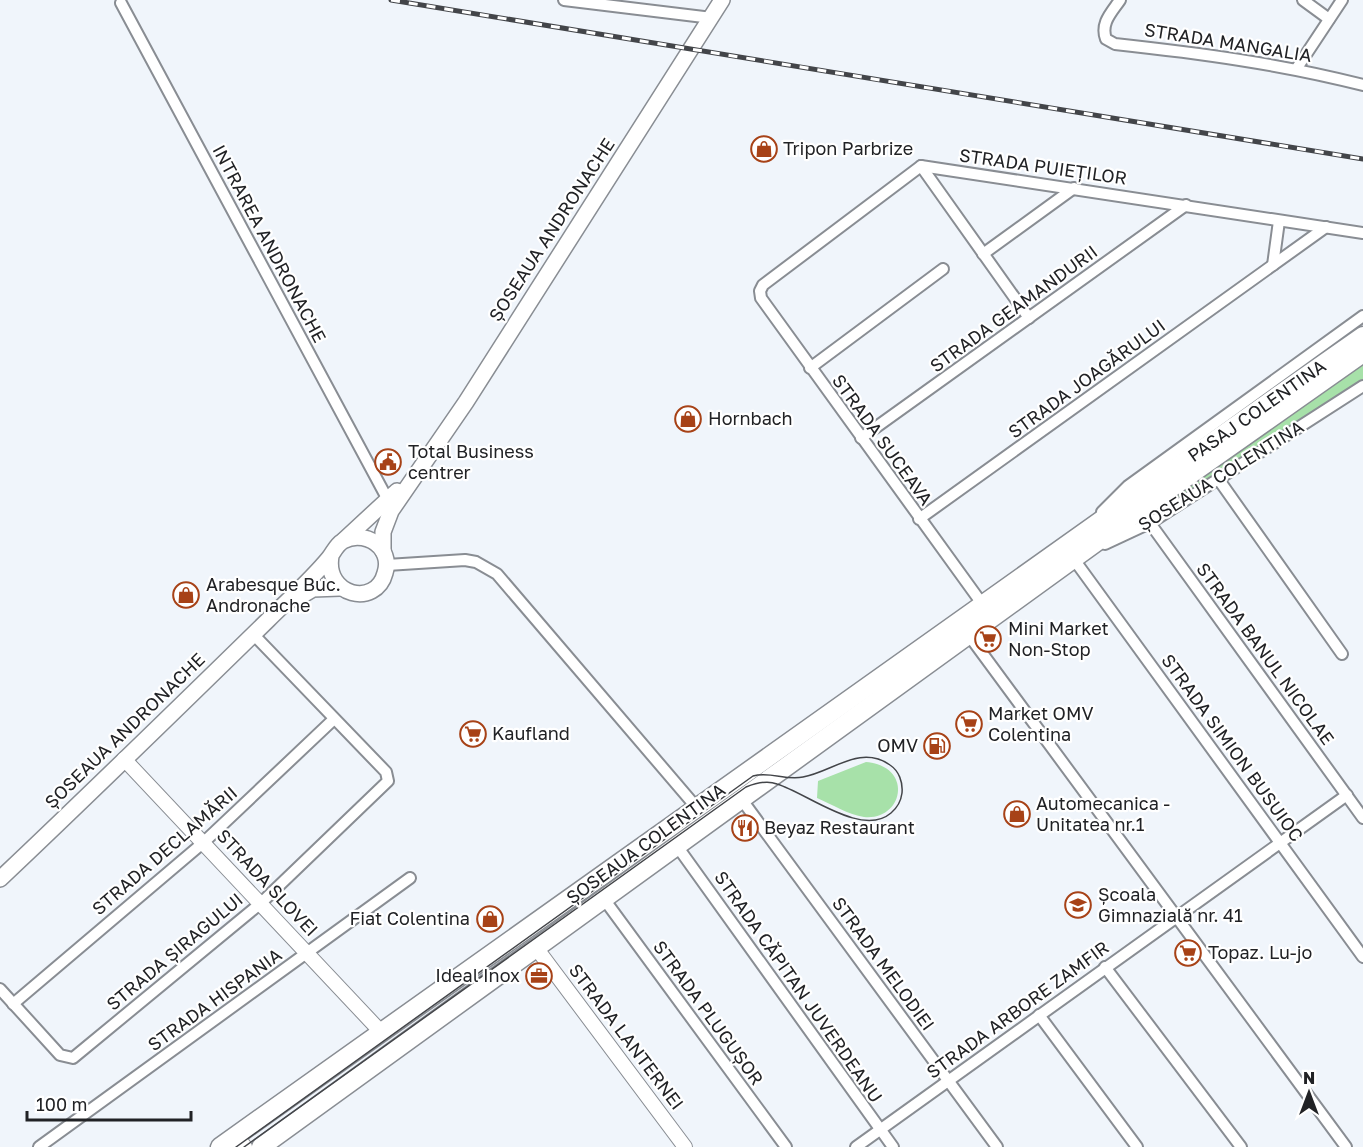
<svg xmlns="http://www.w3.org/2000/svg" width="1363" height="1147" font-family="'Golos Text',sans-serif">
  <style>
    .green { fill: #a7e1a9 }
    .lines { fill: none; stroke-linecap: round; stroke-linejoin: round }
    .minor-casing { stroke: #898d93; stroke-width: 14 }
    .tertiary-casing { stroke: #898d93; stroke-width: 16 }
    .secondary-casing { stroke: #898d93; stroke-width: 18 }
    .primary-casing { stroke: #898d93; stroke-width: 21 }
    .trunk-casing { stroke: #898d93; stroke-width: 21 }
    .minor { stroke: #fff; stroke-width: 10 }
    .tertiary { stroke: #fff; stroke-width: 14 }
    .secondary { stroke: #fff; stroke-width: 15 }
    .primary { stroke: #fff; stroke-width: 18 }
    .trunk { stroke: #fff; stroke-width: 18 }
    .tram { stroke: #434549; stroke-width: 1.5 }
    .rail-casing { stroke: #434549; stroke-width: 5 }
    .rail { stroke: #fff; stroke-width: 3; stroke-dasharray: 9; stroke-linecap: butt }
    .labels { text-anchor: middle; stroke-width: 4.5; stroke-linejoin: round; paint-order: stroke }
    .street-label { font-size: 18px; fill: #212225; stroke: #fff }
    .poi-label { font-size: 18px; fill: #212225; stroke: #fff; text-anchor: start }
  </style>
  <rect width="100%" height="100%" fill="#f0f5fb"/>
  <!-- green -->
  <g class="green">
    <path d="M1363,362V383L1152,516V513Z"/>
    <path d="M866,762C914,766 904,821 864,817C849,815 831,804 817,798L818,781Z"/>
  </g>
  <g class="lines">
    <!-- minor casing -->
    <g class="minor-casing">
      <g id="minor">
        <path d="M564,0L712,18"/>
        <path d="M1120,0C1112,12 1100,23 1106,39L1115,44C1199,53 1281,64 1363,85"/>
        <path d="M1303,0L1329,19"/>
        <path d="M121,3L388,500"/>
        <path d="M1297,68L1342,0"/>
        <path d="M921,166L1029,318"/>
        <path d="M983,254L1074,188"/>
        <path d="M1273,265L1279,221"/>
        <path d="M810,368L943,269"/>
        <path d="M861,438L1186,205"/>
        <path d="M1219,480L1342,654"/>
        <path d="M1102,512L1128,486L1363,316"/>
        <path d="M919,519L1326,227"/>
        <path d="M1147,519L1363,818"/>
        <path d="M1105,544L1150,523L1363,386"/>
        <path d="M1077,556L1073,558L1363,957"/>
        <path d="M387,565L465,560L476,562L497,574L697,808"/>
        <path d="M983,605L761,298L760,291L763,285L921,166L1363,233"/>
        <path d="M968,634L1346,1147"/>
        <path d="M742,800L997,1147"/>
        <path d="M677,846L893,1147"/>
        <path d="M604,899L786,1147"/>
        <path d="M1105,967L1241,1147"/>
        <path d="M0,989L60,1055L73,1058L261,903L388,781L386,772L253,634"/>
        <path d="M13,1004L204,842L334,719"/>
        <path d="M1039,1015L1137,1147"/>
        <path d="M39,1147L410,878"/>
        <path d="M856,1147L1347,795"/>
      </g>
    </g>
    <!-- tertiary casing -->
    <g class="tertiary-casing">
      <g id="tertiary">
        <path d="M124,759L382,1033"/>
        <path d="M537,949L685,1147"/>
        <path d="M236,1135L245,1147"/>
      </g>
    </g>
    <!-- secondary casing -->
    <g class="secondary-casing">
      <g id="secondary">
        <path d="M344,540L397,491"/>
        <path d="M383,551V532L391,511L466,402L722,0"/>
        <path d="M296,599L313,589L340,588"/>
        <path d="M0,879C90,794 179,707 268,620C288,600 311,580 329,558C334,552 336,545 343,541C355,534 371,537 380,547C386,554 388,564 385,573C376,608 324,596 331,556"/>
      </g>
    </g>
    <!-- primary casing -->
    <g class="primary-casing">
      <g id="primary">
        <path d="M220,1147L1151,485"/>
        <path d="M261,1147L1160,496"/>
      </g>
    </g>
    <!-- trunk casing -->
    <g class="trunk-casing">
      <g id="trunk">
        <path d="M1151,485L1363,336"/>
        <path d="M1160,496L1363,353"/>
      </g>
    </g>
    <!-- minor -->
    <use href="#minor" class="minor"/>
    <!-- tertiary -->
    <use href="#tertiary" class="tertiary"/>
    <!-- secondary -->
    <use href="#secondary" class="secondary"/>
    <!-- primary -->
    <use href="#primary" class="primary"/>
    <!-- trunk -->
    <use href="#trunk" class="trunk"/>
    <!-- tram -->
    <path class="tram" d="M236,1147L753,776C770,771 786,781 803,777C832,772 860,744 890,765C899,771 903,782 902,793C901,801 897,808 891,813C862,838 807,793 777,784C767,780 756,783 746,787L244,1147"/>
    <!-- rail casing -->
    <g class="rail-casing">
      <path id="rail" d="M391,0L1363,159"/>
    </g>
    <!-- rail -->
    <use href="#rail" class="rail"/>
  </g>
  <!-- icons -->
  <defs>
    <g id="shop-ring" transform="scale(1.35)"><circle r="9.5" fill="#fff" stroke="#a74217" stroke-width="1.5"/><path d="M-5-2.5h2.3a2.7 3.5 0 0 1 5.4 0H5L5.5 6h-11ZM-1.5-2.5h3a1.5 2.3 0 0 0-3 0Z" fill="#a74217"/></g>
    <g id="civic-ring" transform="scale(1.35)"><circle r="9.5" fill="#fff" stroke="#a74217" stroke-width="1.5"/><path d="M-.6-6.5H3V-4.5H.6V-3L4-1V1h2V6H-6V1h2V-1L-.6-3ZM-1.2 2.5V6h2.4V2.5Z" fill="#a74217"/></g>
    <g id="supermarket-ring" transform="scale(1.35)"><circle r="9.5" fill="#fff" stroke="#a74217" stroke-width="1.5"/><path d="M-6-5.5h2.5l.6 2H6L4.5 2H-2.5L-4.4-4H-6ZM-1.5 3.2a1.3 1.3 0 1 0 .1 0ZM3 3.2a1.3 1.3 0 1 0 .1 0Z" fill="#a74217"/></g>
    <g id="fuel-ring" transform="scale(1.35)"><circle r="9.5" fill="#fff" stroke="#a74217" stroke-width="1.5"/><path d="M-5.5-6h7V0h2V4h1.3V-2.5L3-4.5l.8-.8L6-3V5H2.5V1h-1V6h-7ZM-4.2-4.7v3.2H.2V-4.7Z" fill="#a74217"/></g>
    <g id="restaurant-ring" transform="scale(1.35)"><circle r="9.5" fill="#fff" stroke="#a74217" stroke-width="1.5"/><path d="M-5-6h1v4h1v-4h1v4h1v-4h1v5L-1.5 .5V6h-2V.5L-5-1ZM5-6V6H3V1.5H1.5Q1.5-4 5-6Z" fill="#a74217"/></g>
    <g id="school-ring" transform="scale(1.35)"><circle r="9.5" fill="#fff" stroke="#a74217" stroke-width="1.5"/><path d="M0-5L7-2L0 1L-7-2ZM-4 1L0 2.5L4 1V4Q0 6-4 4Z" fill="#a74217"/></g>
    <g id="office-ring" transform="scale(1.35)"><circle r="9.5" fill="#fff" stroke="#a74217" stroke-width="1.5"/><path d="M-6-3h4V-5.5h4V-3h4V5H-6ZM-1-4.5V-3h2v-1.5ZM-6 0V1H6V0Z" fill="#a74217"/></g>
  </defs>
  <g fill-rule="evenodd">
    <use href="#shop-ring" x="764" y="149"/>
    <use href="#shop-ring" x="688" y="419"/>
    <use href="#civic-ring" x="388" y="462"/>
    <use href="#shop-ring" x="186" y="595"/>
    <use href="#supermarket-ring" x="988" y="639"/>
    <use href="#supermarket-ring" x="969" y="724"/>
    <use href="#supermarket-ring" x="473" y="734"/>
    <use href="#fuel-ring" x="937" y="746"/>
    <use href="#shop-ring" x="1017" y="814"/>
    <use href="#restaurant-ring" x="745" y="828"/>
    <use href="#school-ring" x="1078" y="905"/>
    <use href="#shop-ring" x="490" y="919"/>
    <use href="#supermarket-ring" x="1188" y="953"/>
    <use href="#office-ring" x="539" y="976"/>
  </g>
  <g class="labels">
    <!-- street labels -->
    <g class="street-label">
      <text transform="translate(1228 43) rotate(9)" y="6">STRADA MANGALIA</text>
      <text transform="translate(1043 167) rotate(8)" y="6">STRADA PUIEȚILOR</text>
      <text transform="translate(552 230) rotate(-57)" y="6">ȘOSEAUA ANDRONACHE</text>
      <text transform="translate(269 244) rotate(62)" y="6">INTRAREA ANDRONACHE</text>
      <text transform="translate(1014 309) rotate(-36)" y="6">STRADA GEAMANDURII</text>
      <text transform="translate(1087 379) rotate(-36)" y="6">STRADA JOAGĂRULUI</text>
      <text transform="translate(1257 411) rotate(-35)" y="6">PASAJ COLENTINA</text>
      <text transform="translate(882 440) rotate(54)" y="6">STRADA SUCEAVA</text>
      <text transform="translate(1221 476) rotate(-32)" y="6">ȘOSEAUA COLENTINA</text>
      <text transform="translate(1265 654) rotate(54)" y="6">STRADA BANUL NICOLAE</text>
      <text transform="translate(125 731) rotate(-44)" y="6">ȘOSEAUA ANDRONACHE</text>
      <text transform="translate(1232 748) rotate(54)" y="6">STRADA SIMION BUSUIOC</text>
      <text transform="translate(646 844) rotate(-36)" y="6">ȘOSEAUA COLENTINA</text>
      <text transform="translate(165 851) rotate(-41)" y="6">STRADA DECLAMĂRII</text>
      <text transform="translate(267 883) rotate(47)" y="6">STRADA SLOVEI</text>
      <text transform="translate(175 952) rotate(-40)" y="6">STRADA ȘIRAGULUI</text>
      <text transform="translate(883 964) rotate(54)" y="6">STRADA MELODIEI</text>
      <text transform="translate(798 987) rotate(55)" y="6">STRADA CĂPITAN JUVERDEANU</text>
      <text transform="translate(215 1000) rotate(-36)" y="6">STRADA HISPANIA</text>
      <text transform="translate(1018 1010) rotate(-36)" y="6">STRADA ARBORE ZAMFIR</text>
      <text transform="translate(708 1013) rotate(54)" y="6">STRADA PLUGUȘOR</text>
      <text transform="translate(626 1037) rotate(53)" y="6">STRADA LANTERNEI</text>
    </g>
    <!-- poi labels -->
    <g class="poi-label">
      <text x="783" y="155">Tripon Parbrize</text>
      <text x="708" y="425">Hornbach</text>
      <text x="408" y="458">Total Business<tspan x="408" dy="21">centrer</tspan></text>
      <text x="206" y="591">Arabesque Buc.<tspan x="206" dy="21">Andronache</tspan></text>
      <text x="1008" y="635">Mini Market<tspan x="1008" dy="21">Non-Stop</tspan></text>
      <text x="988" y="720">Market OMV<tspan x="988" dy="21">Colentina</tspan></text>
      <text x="492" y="740">Kaufland</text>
      <text x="918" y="752" text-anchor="end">OMV</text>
      <text x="1036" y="810">Automecanica -<tspan x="1036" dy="21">Unitatea nr.1</tspan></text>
      <text x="764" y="834">Beyaz Restaurant</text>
      <text x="1098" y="901">Școala<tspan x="1098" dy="21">Gimnazială nr. 41</tspan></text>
      <text x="470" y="925" text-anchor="end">Fiat Colentina</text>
      <text x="1208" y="959">Topaz. Lu-jo</text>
      <text x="520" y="982" text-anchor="end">Ideal Inox</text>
    </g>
  </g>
  <!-- north arrow -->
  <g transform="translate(1309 1093)" stroke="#ffffff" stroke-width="4.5" paint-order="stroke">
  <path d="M0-4.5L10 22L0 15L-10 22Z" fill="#212225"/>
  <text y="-9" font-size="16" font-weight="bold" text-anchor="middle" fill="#212225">N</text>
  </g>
  <!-- scale -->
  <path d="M27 1111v9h164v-9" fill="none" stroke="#212225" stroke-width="3"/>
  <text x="36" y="1111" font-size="18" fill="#212225" stroke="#ffffff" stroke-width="4.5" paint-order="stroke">100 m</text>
</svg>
